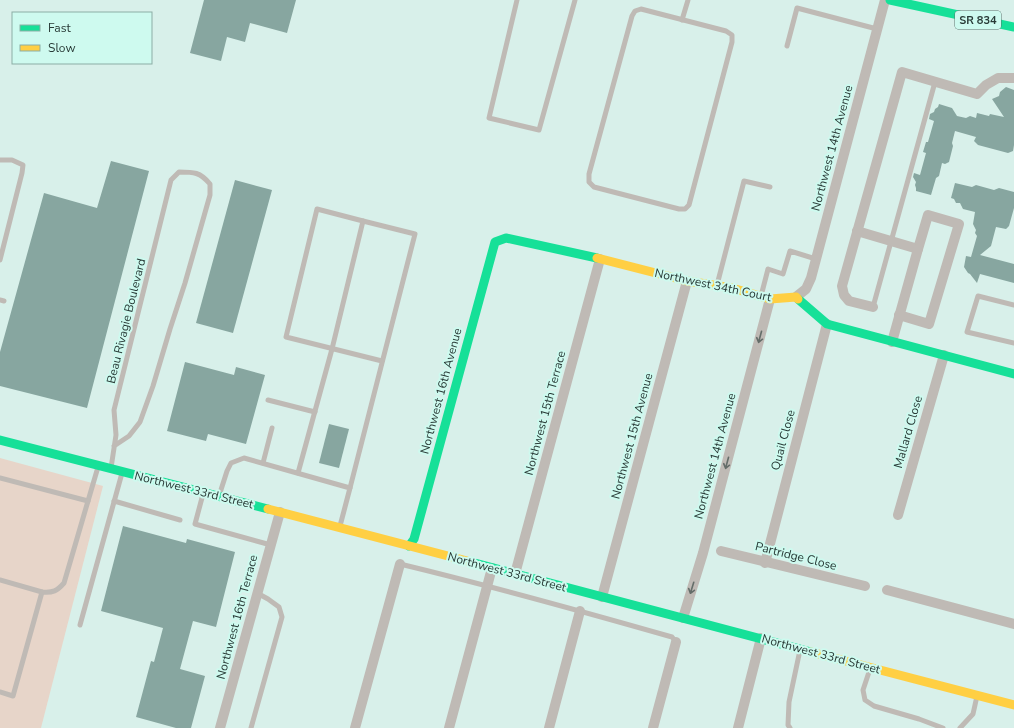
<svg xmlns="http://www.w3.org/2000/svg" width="1014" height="728" font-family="'Nunito Sans',sans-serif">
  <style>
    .green { fill: #e7d5c9 }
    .building { fill: #87a6a0 }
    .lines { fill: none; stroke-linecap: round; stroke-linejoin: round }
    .lane { stroke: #bfbab5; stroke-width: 5 }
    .street { stroke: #bfbab5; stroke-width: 10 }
    .fast { stroke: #16e098; stroke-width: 9 }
    .slow { stroke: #ffcf43; stroke-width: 9 }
    .oneway { stroke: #646d69 }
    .labels { text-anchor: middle; stroke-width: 4; stroke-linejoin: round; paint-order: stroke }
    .shield { fill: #cefaef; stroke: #5a746e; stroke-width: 1 }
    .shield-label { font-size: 11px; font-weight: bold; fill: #283a36 }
    .street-label { font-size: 12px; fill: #283a36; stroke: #cefaef }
  </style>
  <rect width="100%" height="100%" fill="#d8f0ea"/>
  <!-- green -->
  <path class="green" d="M0,458L103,486L41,728H0Z"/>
  <!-- building -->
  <g class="building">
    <path d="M204,0H296L287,33L250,23L245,42L227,37L221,61L190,53Z"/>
    <path d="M1006,87L1014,90V145L1013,151L1008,153L978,145L974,141L976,137L955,131L952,143L953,146L949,162L945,164L942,163L939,176L936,178L931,195L916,191V188L915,185L916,182L913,177L914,173L920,175L926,153L923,152L926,142H928L934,121L929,119L930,114L934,112L935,109L938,107L939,104L952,108L957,116L966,118L970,116L976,118L977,113L989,116L990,114L1004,117L992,99L999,96L1000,92Z"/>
    <path d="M111,161L149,171L87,408L0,386V352L44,193L97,208Z"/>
    <path d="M235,180L272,190L233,333L196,323Z"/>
    <path d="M955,183L972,187L976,185L994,190L999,188L1014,192V208L1009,226L1006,229L996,227L991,246L980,255L1014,264V283L980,274L977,283L970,274L968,273L964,267L966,256L971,257L977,236L975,233L976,230L973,224L975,212L963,209L960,203H956L954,199L951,198Z"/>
    <path d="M185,362L234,375L236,367L265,375L246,444L208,434L206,441L167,431Z"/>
    <path d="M329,424L349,429L339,468L319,463Z"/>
    <path d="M123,526L186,543L187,539L235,552L216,627L193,621L180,669L205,676L191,728H176L136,717L151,661L154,662L163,628L101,611Z"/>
  </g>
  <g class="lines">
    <!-- lane -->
    <g class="lane">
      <path d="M517,0L489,118L539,130L575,0"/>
      <path d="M641,9L726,31L732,35V42L689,205L685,209H679L594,187L589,182V174L632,16L635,11Z"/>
      <path d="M682,20L688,0"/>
      <path d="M787,46L797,8L877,29"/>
      <path d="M0,160H12L23,165L22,173L0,260"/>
      <path d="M363,221L317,209L286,337L382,361"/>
      <path d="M717,285L744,181L770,187"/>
      <path d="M761,296L768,269L783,274L790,251L816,259"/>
      <path d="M0,300L4,301"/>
      <path d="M1014,305L978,296L967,332L1014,343"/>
      <path d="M873,307L935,82"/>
      <path d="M268,400L315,412"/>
      <path d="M263,463L272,428"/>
      <path d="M111,468L116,435L114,410L171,180L179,172C194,172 200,172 210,184V195L185,283L170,329L153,386L140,422L129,436L114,446"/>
      <path d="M298,473L332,349L363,221L415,234L350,488"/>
      <path d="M0,478L88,501L98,467"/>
      <path d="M203,494L195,524L271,545"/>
      <path d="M219,496L227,471L231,463L244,458L350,488L340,526"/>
      <path d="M114,501L180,520"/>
      <path d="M400,564C491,586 581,611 672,637L676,642"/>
      <path d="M0,580L42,592C53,593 57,591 64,583L88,501"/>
      <path d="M80,625L122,473"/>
      <path d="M870,669L863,690L865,700L874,706L919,719L943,728"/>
      <path d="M0,692L13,696L42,592"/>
      <path d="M251,728L282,617L279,607L268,599L257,593"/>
      <path d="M790,728L788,725L789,702L800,650"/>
      <path d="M960,728L973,714L977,696"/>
    </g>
    <!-- street -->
    <g class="street">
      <path d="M857,231L918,249L928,215L959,224L929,324L899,315"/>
      <path d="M796,297L806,289L811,278L885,0"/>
      <path d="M873,307L849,301L844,295L842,286L902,72L977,94L986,85L998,78H1014"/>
      <path d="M892,342L918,249"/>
      <path d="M898,515L944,355"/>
      <path d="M721,551L865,586"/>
      <path d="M765,563L827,324"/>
      <path d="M515,574L600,259"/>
      <path d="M887,590L1014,624"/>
      <path d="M602,597L687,281"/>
      <path d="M683,618L703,553L770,299"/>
      <path d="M220,728L280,512"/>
      <path d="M355,728L400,564"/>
      <path d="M449,728L492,568"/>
      <path d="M549,728L580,611"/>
      <path d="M653,728L676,642"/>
      <path d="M738,728L761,638"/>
    </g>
    <!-- fast -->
    <g class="fast">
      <path d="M890,0L1014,27"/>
      <path d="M798,299L827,324L1014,374"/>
      <path d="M0,440L268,509"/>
      <path d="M409,546L414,539L495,242L506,238L597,258"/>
      <path d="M471,562L811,652"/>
    </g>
    <!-- slow -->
    <g class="slow">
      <path d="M597,258L687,281L732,288L770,299L796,297L798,299"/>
      <path d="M268,509L471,562"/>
      <path d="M811,652L1014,705"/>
    </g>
  </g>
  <!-- one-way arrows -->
  <defs><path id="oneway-shaft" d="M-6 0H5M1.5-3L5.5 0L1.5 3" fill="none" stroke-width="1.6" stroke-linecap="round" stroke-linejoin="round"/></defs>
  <g class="oneway">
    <use href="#oneway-shaft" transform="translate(760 337) rotate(105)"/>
    <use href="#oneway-shaft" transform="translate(727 463) rotate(105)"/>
    <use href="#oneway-shaft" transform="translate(692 588) rotate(107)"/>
  </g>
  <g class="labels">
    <!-- shield labels -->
    <rect class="shield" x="955" y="11" width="46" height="18" rx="3"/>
    <g class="shield-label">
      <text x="978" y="24">SR 834</text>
    </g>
    <!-- street labels -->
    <g class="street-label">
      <text transform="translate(832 148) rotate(-75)" y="4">Northwest 14th Avenue</text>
      <text transform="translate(713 285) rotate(12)" y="4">Northwest 34th Court</text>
      <text transform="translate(126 321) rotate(-76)" y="4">Beau Rivagie Boulevard</text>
      <text transform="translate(441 391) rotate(-75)" y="4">Northwest 16th Avenue</text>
      <text transform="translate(545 413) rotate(-75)" y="4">Northwest 15th Terrace</text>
      <text transform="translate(908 432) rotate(-74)" y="4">Mallard Close</text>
      <text transform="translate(632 436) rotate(-75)" y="4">Northwest 15th Avenue</text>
      <text transform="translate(783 440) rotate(-75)" y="4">Quail Close</text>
      <text transform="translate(715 456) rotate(-75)" y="4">Northwest 14th Avenue</text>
      <text transform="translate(194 490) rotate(14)" y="4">Northwest 33rd Street</text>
      <text transform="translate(796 556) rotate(14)" y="4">Partridge Close</text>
      <text transform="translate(507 572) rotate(15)" y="4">Northwest 33rd Street</text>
      <text transform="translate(237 617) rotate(-75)" y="4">Northwest 16th Terrace</text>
      <text transform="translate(821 654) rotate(15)" y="4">Northwest 33rd Street</text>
    </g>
  </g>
  <!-- legend -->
  <rect x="12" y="12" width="140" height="52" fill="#cefaef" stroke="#8cada5"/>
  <rect x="20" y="25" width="20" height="6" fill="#16e098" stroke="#8cada5"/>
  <text x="48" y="32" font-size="12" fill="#283a36">Fast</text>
  <rect x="20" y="45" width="20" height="6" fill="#ffcf43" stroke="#8cada5"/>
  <text x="48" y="52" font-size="12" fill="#283a36">Slow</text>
</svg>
